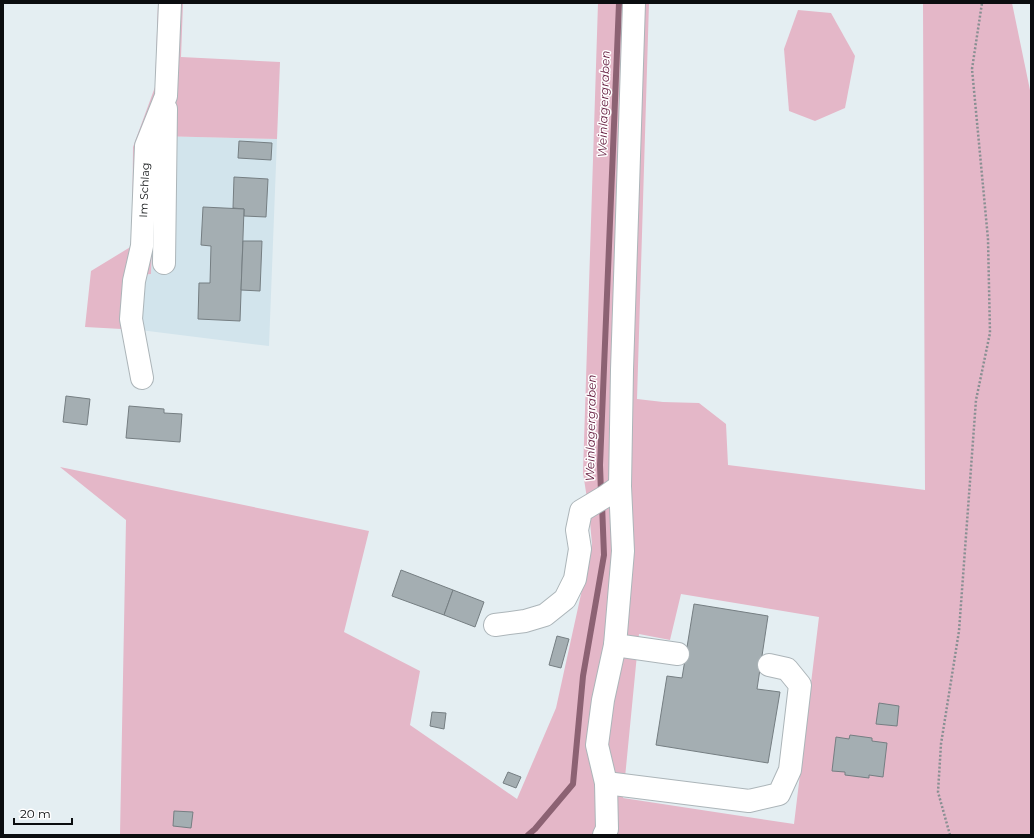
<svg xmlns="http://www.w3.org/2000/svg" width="1034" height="838" font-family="Montserrat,sans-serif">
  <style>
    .built { fill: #d2e4ec }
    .green { fill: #e4b7c8; fill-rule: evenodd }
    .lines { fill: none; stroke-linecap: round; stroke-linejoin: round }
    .stream { stroke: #8c6273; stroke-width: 6 }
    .building { fill: #a4aeb2; stroke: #757e82 }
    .minor-casing { stroke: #acb5b9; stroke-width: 24 }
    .path { stroke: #888f92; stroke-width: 2.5; stroke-dasharray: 2 2; stroke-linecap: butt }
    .minor { stroke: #fff; stroke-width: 22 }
    .labels { text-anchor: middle; stroke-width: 3; stroke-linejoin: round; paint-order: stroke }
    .street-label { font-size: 11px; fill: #0a0d0f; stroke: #fff }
    .water-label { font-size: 12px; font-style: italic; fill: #682143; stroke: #fff }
  </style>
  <rect width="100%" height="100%" fill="#e4eef2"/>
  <!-- built -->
  <path class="built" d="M156,136L277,139L269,346L140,330V275L151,274Z"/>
  <!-- green -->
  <g class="green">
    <path d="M158,3H183L181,57L280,62L277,139L156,136L151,274L140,275V330L85,327L91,271L132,246L133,147L155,87Z"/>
    <path d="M598,3H649L637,399L663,402L699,403L726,424L728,465L925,490L923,3H1012L1031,95V835H120L126,520L60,467L369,531L344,632L420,671L410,725L517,799L556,708L592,544L589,511L583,473ZM681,594L819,617L794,824L623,798L639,634L670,640Z"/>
    <path d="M798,10L831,13L855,56L845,108L815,121L789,111L784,49Z"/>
  </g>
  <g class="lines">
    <!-- stream -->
    <g class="stream">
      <path d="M601,493L600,465L619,3"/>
      <path d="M528,835L535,829L573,784L583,676L604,555L602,504"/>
    </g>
  </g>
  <!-- building -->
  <g class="building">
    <path d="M239,141L272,143L271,160L238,158Z"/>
    <path d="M234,177L268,179L266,217L244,216V209L233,208Z"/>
    <path d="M203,207L244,209L240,321L198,319L199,283H210L211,246L201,245Z"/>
    <path d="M243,241H262L260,291L241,290Z"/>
    <path d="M66,396L90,399L87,425L63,422Z"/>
    <path d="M129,406L164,409V413L182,414L180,442L126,438Z"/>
    <path d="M401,570L453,590L444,615L392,596Z"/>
    <path d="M453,590L484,602L475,627L444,615Z"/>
    <path d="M694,604L768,616L757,689L780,692L768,763L656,745L667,676L682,678Z"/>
    <path d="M557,636L569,639L561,668L549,665Z"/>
    <path d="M879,703L899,706L897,726L876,724Z"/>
    <path d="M432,712L446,713L444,729L430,726Z"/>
    <path d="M850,735L872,738V741L887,743L883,777L869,775V778L845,775V772L832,771L836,737L849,739Z"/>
    <path d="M508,772L521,777L516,788L503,783Z"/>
    <path d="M174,811L193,812L191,828L173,826Z"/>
  </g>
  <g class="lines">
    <!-- minor casing -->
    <g class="minor-casing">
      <g id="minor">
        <path d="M164,263L166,109"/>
        <path id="s1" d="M142,378L131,319L134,281L142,246L146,146L166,96L170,3"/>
        <path d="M495,625L525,621L545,615L565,599L575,579L580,549L577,530L581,511L606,496L620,486"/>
        <path d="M615,645L678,654"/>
        <path d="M606,783L749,801L779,794L790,770L800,685L787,669L769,665"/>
        <path d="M604,835L607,829L606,783L597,745L603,700L615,645L623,551L620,486L622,370L634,3"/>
      </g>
    </g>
    <!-- path -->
    <path class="path" d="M950,835L938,792L941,744L959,631L976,400L990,333L988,239L972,69L982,3"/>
    <!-- minor -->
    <use href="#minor" class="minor"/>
  </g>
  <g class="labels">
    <!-- street labels -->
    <g class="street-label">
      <text dy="4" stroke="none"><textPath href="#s1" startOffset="190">Im Schlag</textPath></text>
    </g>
    <!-- water labels -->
    <g class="water-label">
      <text transform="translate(604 104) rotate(-88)" y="4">Weinlagergraben</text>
      <text transform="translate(591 428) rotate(-89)" y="4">Weinlagergraben</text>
    </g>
  </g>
  <!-- border -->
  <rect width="1034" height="838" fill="none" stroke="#0a0d0f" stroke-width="8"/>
  <!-- scale -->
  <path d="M14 818v6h58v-6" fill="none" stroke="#0a0d0f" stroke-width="2"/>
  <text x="20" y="818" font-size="12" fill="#0a0d0f" stroke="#ffffff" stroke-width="3" paint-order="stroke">20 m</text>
</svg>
